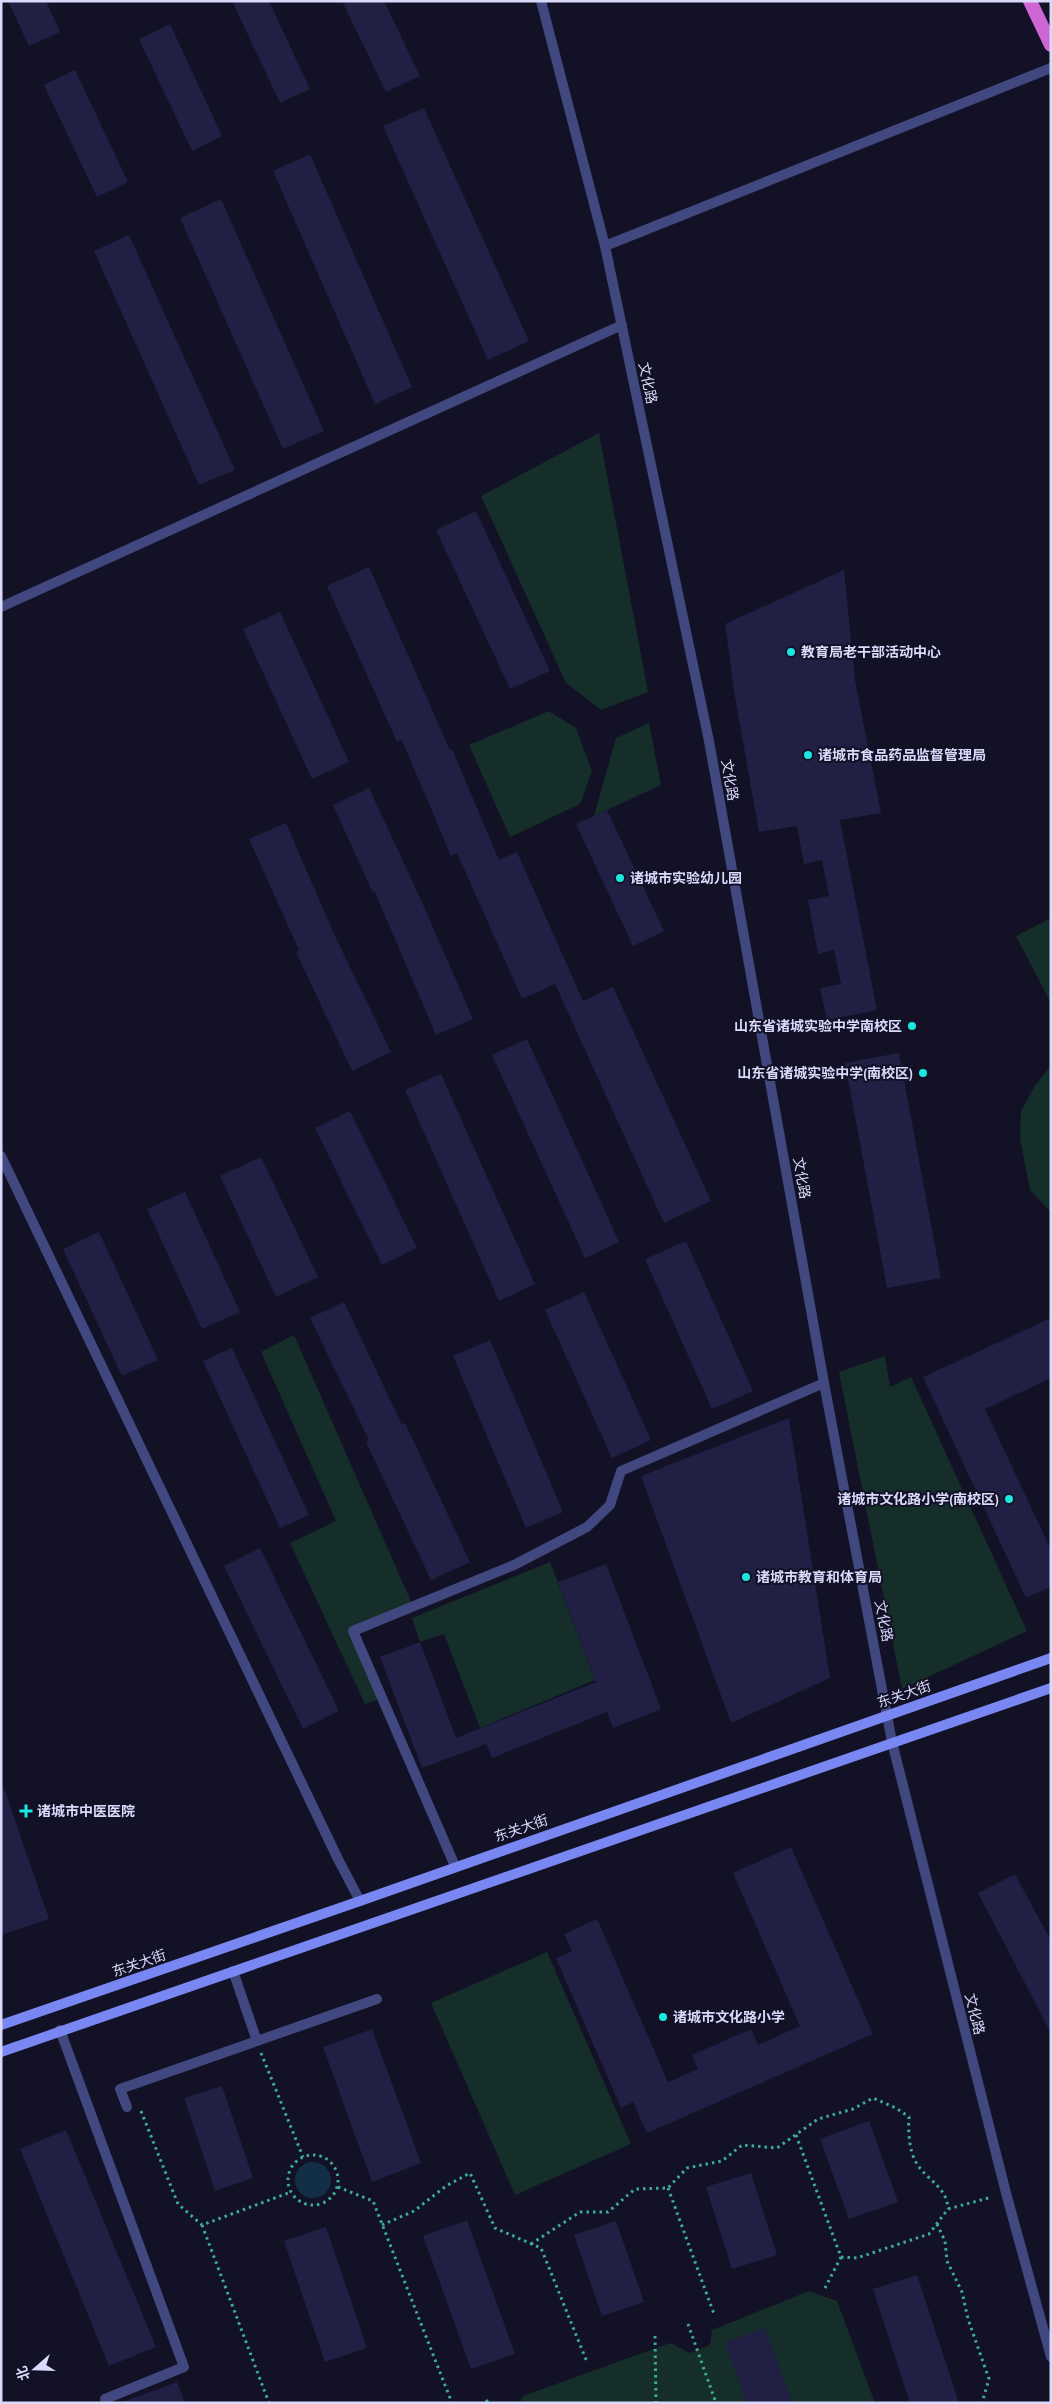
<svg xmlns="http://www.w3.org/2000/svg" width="1052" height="2404" font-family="'PT Sans Narrow','Noto Sans SC',sans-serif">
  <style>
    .green { fill: #152e2a }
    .water { fill: #132e47 }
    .building { fill: #221f44 }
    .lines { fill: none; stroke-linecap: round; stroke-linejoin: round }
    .path { stroke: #3cad97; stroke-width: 3; stroke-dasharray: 2.5 4; stroke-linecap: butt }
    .minor { stroke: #41477f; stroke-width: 10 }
    .tertiary { stroke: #41477f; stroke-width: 10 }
    .secondary { stroke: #7987f2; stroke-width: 10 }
    .trunk { stroke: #ce66d4; stroke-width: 14 }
    .poi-dot { fill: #18e8e1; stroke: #121125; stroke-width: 2 }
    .labels { text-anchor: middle; stroke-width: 4; stroke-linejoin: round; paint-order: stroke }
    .street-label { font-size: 14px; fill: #d9dafb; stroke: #121125 }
    .poi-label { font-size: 14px; font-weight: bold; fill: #d9dafb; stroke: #121125; text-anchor: start }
  </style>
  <rect width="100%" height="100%" fill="#121125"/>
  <!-- green -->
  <g class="green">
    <path d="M599,433L648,692L601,710L566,683L481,496Z"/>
    <path d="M549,711L576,728L592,771L580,804L510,837L469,745Z"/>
    <path d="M649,723L661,785L594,816L616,738Z"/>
    <path d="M1051,918V1003L1016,936Z"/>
    <path d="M1051,1065V1212L1030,1190L1020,1139L1021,1111L1035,1086Z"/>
    <path d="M294,1335L413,1606L353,1631L381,1699L365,1704L290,1543L336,1521L261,1352Z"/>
    <path d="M885,1356L890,1387L911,1377L1027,1631L902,1689L839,1372Z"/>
    <path d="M550,1562L595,1680L480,1728L444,1634L420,1642L412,1618Z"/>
    <path d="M547,1952L631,2144L515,2195L431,2003Z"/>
    <path d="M809,2291L837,2301L875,2403H520L523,2396L670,2343L690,2353L710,2345L712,2330Z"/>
  </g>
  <!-- water -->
  <circle class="water" cx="313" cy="2180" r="18"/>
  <!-- building -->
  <g class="building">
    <path d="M8,1H46L60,32L29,46Z"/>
    <path d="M232,1H269L310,89L280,103Z"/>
    <path d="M342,1H384L420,76L386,92Z"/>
    <path d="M170,24L222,136L192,151L139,39Z"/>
    <path d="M75,70L128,182L97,197L44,85Z"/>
    <path d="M424,108L529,341L488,360L383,126Z"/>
    <path d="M310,154L412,387L375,404L273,171Z"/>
    <path d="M221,199L324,431L283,449L180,218Z"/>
    <path d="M129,235L235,470L199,485L94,251Z"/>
    <path d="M476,511L550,671L510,689L436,530Z"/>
    <path d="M369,567L450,750L452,749L499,860L517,852L583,1001L613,987L711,1201L664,1223L555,984L522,999L457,853L451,856L402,740L397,742L327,586Z"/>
    <path d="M844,570L855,680L881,813L840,820L877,1010L827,1020L820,988L841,984L834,950L818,954L808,900L829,896L822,860L804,864L797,826L759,832L735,697L725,624Z"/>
    <path d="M280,612L349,762L312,779L243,629Z"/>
    <path d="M369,788L421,900L473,1019L436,1035L375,892L373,893L333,805Z"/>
    <path d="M607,810L664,931L633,946L576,824Z"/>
    <path d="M286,823L334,934L391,1052L352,1071L296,952L299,950L249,839Z"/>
    <path d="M527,1039L619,1242L585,1258L492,1055Z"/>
    <path d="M899,1053L941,1278L887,1288L845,1063Z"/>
    <path d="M441,1074L535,1284L499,1301L405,1090Z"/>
    <path d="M350,1111L417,1248L382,1265L315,1128Z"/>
    <path d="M261,1157L318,1277L276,1297L220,1176Z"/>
    <path d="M185,1192L240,1312L202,1329L147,1209Z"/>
    <path d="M99,1232L158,1360L122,1376L63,1249Z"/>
    <path d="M686,1241L753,1391L712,1409L645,1259Z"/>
    <path d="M584,1292L651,1440L612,1458L545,1310Z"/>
    <path d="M344,1302L402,1425L405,1423L470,1562L431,1580L366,1442L369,1440L310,1318Z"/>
    <path d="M1051,1318V1378L985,1409L1051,1550V1587L1026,1598L923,1377Z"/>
    <path d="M490,1340L563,1512L526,1528L453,1356Z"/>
    <path d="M232,1348L309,1515L280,1528L203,1361Z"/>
    <path d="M789,1418L830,1678L731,1723L641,1476Z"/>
    <path d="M260,1548L339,1711L303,1729L224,1566Z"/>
    <path d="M606,1564L661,1709L613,1728L607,1712L492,1758L486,1744L422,1768L380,1657L420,1642L456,1738L596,1682L558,1582Z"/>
    <path d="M1,1788H4L49,1919L1,1935Z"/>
    <path d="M791,1847L873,2034L647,2133L633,2102L621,2108L556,1958L572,1951L564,1934L597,1919L668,2082L698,2069L692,2055L751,2029L758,2045L800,2026L733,1873Z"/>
    <path d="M1015,1874L1051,1941V2033L978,1893Z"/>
    <path d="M372,2029L421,2163L372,2182L323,2047Z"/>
    <path d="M222,2086L253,2178L215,2191L184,2098Z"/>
    <path d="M869,2121L898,2202L849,2219L820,2139Z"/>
    <path d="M66,2130L156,2347L109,2366L20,2149Z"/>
    <path d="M751,2173L777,2255L732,2269L706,2187Z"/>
    <path d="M467,2220L515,2354L471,2369L423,2236Z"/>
    <path d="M616,2221L644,2302L602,2316L574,2235Z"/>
    <path d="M326,2227L367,2348L325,2362L284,2241Z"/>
    <path d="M917,2275L959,2403H910L873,2289Z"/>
    <path d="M765,2328L792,2403H747L725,2343Z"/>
    <path d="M177,2382L185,2403H125V2401Z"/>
  </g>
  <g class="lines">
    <!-- path -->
    <g class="path">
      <path d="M261,2053L303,2157"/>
      <path d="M141,2111L178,2204L202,2225L291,2192"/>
      <path d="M796,2135L841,2257L825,2288"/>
      <circle cx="313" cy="2180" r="25"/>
      <path d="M338,2187L373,2201L452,2403"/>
      <path d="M668,2188L714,2314"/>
      <path d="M937,2224L945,2241L947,2261L962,2292L968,2319L989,2379L982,2403"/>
      <path d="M202,2225L269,2403"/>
      <path d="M382,2225L414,2211L446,2186L470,2173L495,2228L541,2248L587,2362"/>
      <path d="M531,2244L580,2212H608L635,2189L668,2188L687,2168L722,2161L742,2145L777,2148L818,2119L853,2109L873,2098L896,2108L909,2117C908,2131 909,2152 917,2164C928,2181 947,2187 948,2209"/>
      <path d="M841,2257L857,2258L929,2234L948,2209L992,2197"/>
      <path d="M688,2324L716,2403"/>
      <path d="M655,2336L656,2403"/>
      <path d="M486,2400L489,2403"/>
    </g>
    <!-- minor -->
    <g class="minor">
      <path d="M605,246L1051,68"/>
      <path d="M455,1866L353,1631L514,1565L587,1527L610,1505L621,1471L824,1383"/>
      <path d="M233,1971L257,2041"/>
      <path d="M60,2030L184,2367L105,2399L107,2403"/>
      <path d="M127,2107L120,2089L377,1999"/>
    </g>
    <!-- tertiary -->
    <g class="tertiary">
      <path d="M541,1L605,246L709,741L824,1383L892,1742L1006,2193L1051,2357"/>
      <path d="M1,607L622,325"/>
      <path d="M1,1156L338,1859L360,1901"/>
    </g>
    <!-- secondary -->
    <g class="secondary">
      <path d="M1,2025L360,1901L1051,1658"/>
      <path d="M1,2052L1051,1688"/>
    </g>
    <!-- trunk -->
    <path class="trunk" d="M1030,1L1051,45"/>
  </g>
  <!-- markers -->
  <g class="poi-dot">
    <circle cx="791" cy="652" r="5"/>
    <circle cx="808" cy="755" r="5"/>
    <circle cx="620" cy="878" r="5"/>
    <circle cx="912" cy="1026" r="5"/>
    <circle cx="923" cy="1073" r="5"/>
    <circle cx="1009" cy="1499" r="5"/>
    <circle cx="746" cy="1577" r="5"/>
    <path d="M23.5 1803.5h5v5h5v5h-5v5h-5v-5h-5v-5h5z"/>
    <circle cx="663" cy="2017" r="5"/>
  </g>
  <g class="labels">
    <!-- street labels -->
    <g class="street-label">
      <text transform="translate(648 383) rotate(78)" y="5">文化路</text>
      <text transform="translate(730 780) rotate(80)" y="5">文化路</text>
      <text transform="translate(802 1178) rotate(80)" y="5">文化路</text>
      <text transform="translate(884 1621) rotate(79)" y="5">文化路</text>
      <text transform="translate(904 1694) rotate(-19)" y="5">东关大街</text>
      <text transform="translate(521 1828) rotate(-19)" y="5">东关大街</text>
      <text transform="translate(139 1963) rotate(-19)" y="5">东关大街</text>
      <text transform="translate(975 2014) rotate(76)" y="5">文化路</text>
    </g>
    <!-- poi labels -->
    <g class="poi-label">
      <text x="801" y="657">教育局老干部活动中心</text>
      <text x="818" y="760">诸城市食品药品监督管理局</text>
      <text x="630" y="883">诸城市实验幼儿园</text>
      <text x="902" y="1031" text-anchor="end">山东省诸城实验中学南校区</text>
      <text x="913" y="1078" text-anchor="end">山东省诸城实验中学(南校区)</text>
      <text x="999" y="1504" text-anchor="end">诸城市文化路小学(南校区)</text>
      <text x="756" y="1582">诸城市教育和体育局</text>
      <text x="37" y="1816">诸城市中医医院</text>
      <text x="673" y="2022">诸城市文化路小学</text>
    </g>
  </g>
  <!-- border -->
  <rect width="1052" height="2404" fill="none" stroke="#d9dafb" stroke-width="5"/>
  <!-- north arrow -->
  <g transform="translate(35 2369) rotate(250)" stroke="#121125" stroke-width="4" paint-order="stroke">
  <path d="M0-4L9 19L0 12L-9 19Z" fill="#d9dafb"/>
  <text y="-8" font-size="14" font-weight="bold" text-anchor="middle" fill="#d9dafb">北</text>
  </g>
</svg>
